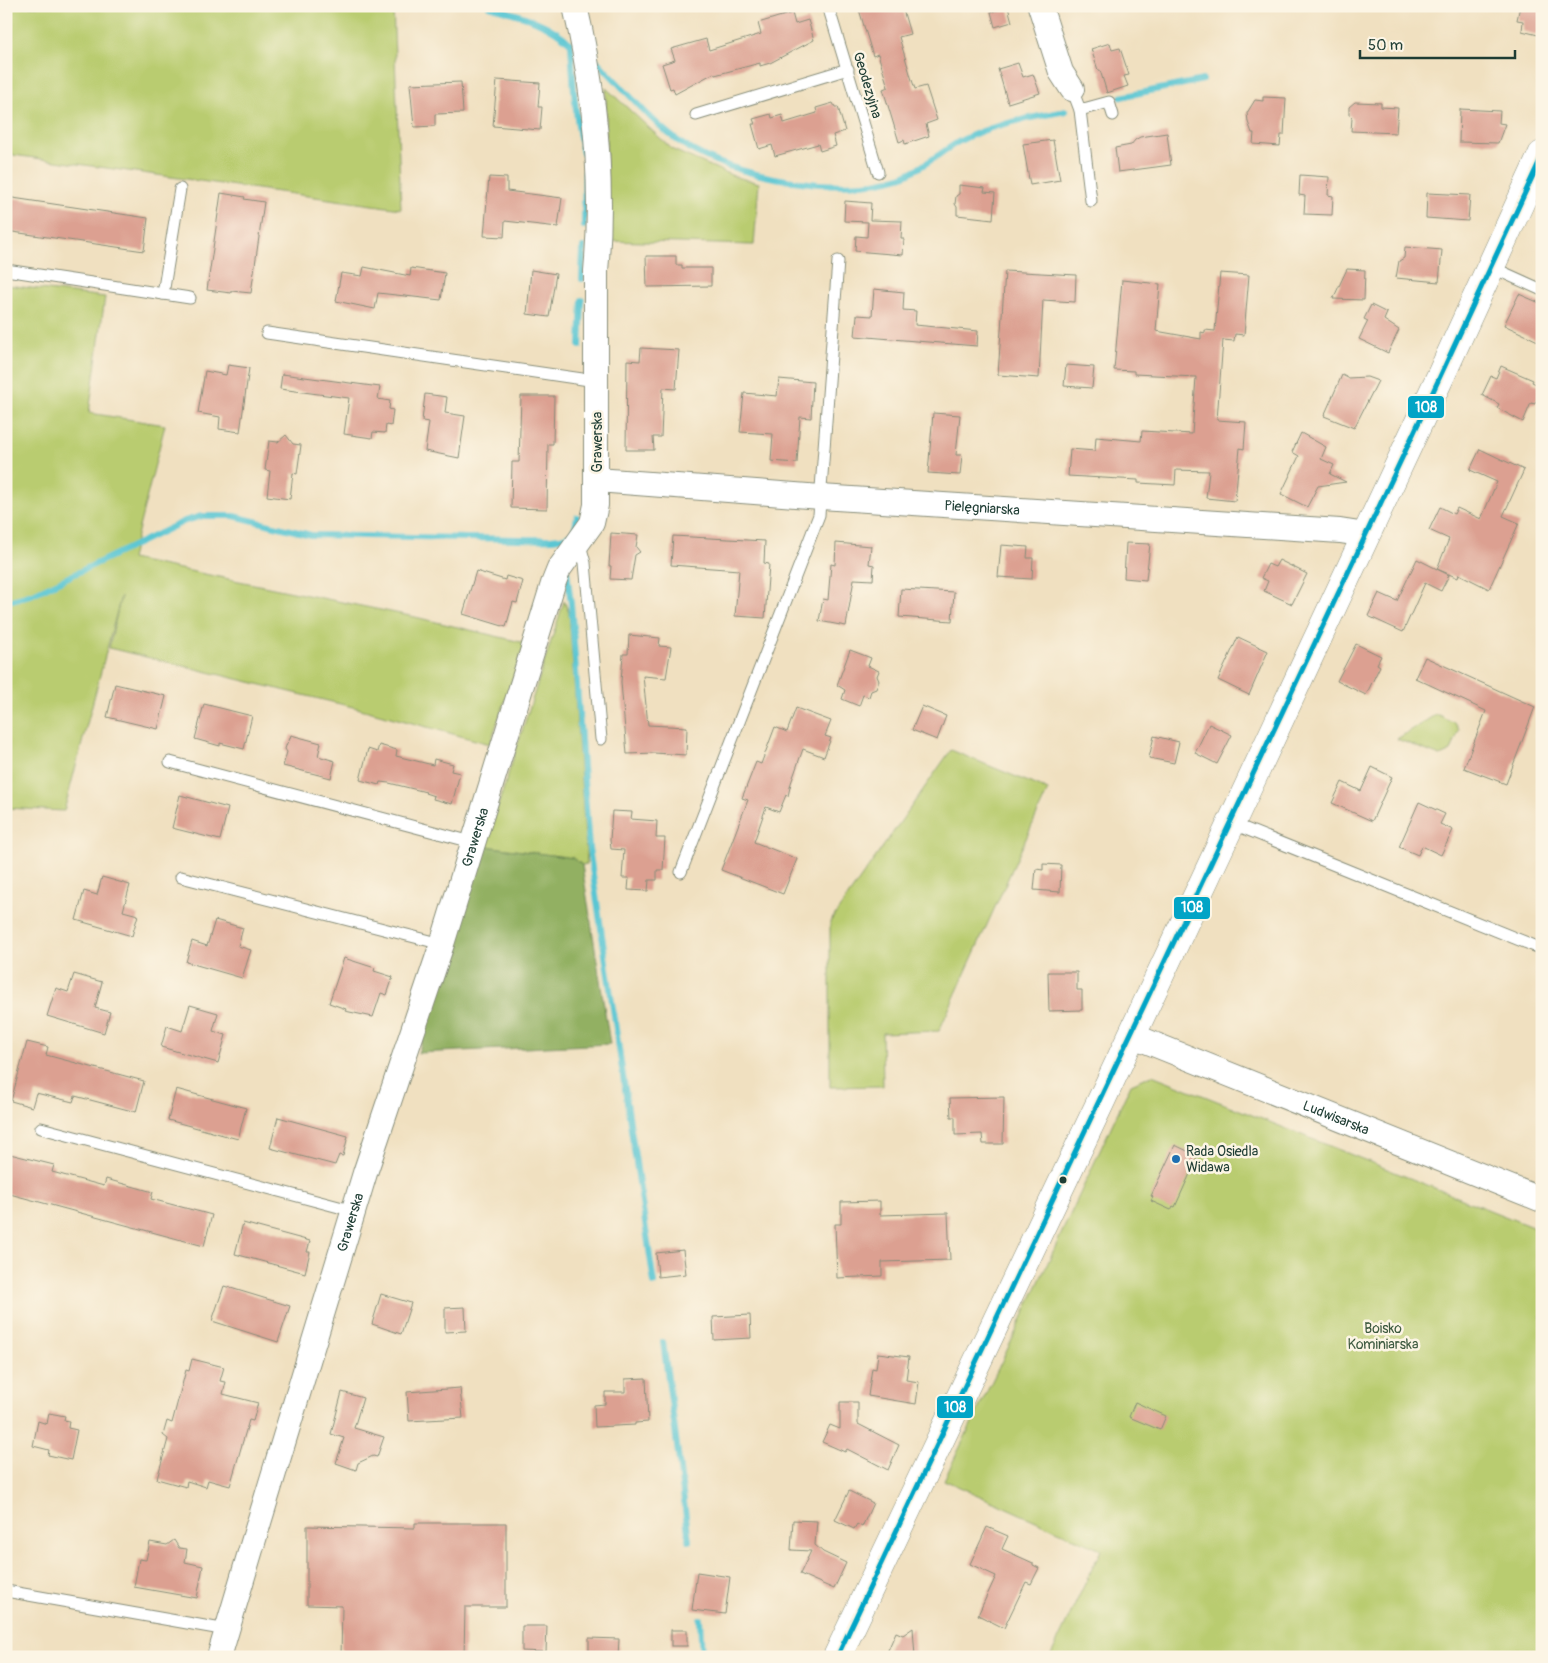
<svg xmlns="http://www.w3.org/2000/svg" width="1548" height="1663" font-family="Pangolin,sans-serif">
  <style>
    .green { fill: #b9cc6f; stroke: #6c8452 }
    .forest { fill: #92b062; stroke: #58764b }
    .lines { fill: none; stroke-linecap: round; stroke-linejoin: round }
    .stream { stroke: #5ac6d3; stroke-width: 6 }
    .building { fill: #dca091 }
    .service-casing { stroke: #888e7a; stroke-width: 13 }
    .minor-casing { stroke: #888e7a; stroke-width: 26 }
    .tertiary-casing { stroke: #888e7a; stroke-width: 29 }
    .service { stroke: #fff; stroke-width: 11 }
    .minor { stroke: #fff; stroke-width: 24 }
    .tertiary { stroke: #fff; stroke-width: 28 }
    .bus-1-casing { stroke: #fcf5e5; stroke-width: 9 }
    .bus-1 { stroke: #02a4c6; stroke-width: 5 }
    .poi-dot { fill: #1f6fb2; stroke: #fcf5e5; stroke-width: 2 }
    .bus-dot { fill: #1f3d34; stroke: #fcf5e5; stroke-width: 2 }
    .labels { text-anchor: middle; stroke-width: 5; stroke-linejoin: round; paint-order: stroke }
    .street-label { font-size: 14px; fill: #1f3d34; stroke: #fcf5e5 }
    .poi-label { font-size: 14px; fill: #1f3d34; stroke: #fcf5e5; text-anchor: start }
    .park-label { font-size: 14px; fill: #3e5a40; stroke: #fcf5e5 }
    .line-badge { stroke: #fcf5e5; stroke-width: 2 }
    .badge-label { font-size: 14px; text-anchor: middle; font-weight: bold; fill: #fff }
  </style>
  <rect width="100%" height="100%" fill="#fcf5e5"/>
  <filter id="ink" filterUnits="userSpaceOnUse"><feTurbulence type="fractalNoise" baseFrequency=".02" numOctaves="2"/><feDisplacementMap in="SourceGraphic" scale="10" xChannelSelector="R" yChannelSelector="G"/><feConvolveMatrix kernelMatrix="1 2 1 2 8 2 1 2 1" color-interpolation-filters="sRGB"/></filter>
  <filter id="wash" filterUnits="userSpaceOnUse"><feTurbulence type="fractalNoise" baseFrequency=".0096" numOctaves="4" result="noise"/><feDisplacementMap in="SourceGraphic" scale="20" xChannelSelector="R" yChannelSelector="G"/><feGaussianBlur stdDeviation="1.12" result="paint"/><feColorMatrix in="noise" values="0 0 0 0 0 0 0 0 0 0 0 0 0 0 0 0 0 1.4 0 .05"/><feComposite in="paint" operator="in"/></filter>
  <g filter="url(#wash)">
    <rect width="100%" height="100%" fill="#f0e0c0"/>
    <!-- green -->
    <g class="green">
      <path d="M6,6H393L401,209L6,154Z"/>
      <path d="M606,88L673,150L736,177L759,183L754,245L607,241Z"/>
      <path d="M6,285L105,297L89,413L165,425L131,559L415,617L525,643L490,744L357,708L109,648L121,596L64,811L6,808Z"/>
      <path d="M564,601L569,612L587,864L582,865L573,858L485,846Z"/>
      <path d="M1435,715H1438L1455,723L1459,730L1451,751L1440,756L1397,739Z"/>
      <path d="M951,750L1048,790L939,1031L882,1033L883,1086L830,1087V922Z"/>
      <path d="M1152,1075L1542,1231V1657H1050L1101,1550L944,1480L1011,1342L1131,1084Z"/>
    </g>
    <!-- forest -->
    <path class="forest" d="M485,846L573,858L582,865L610,1044L418,1053Z"/>
    <g class="lines">
      <!-- stream -->
      <g class="stream">
        <path d="M489,6C517,14 551,23 571,44C573,81 575,117 583,153"/>
        <path d="M597,61C623,87 654,126 684,145C733,178 843,196 900,177C922,169 938,154 958,142C991,124 1030,118 1066,111"/>
        <path d="M1121,97L1203,80"/>
        <path d="M584,226L585,173"/>
        <path d="M582,279L583,247"/>
        <path d="M580,346L582,300"/>
        <path d="M567,572L571,603L589,848L654,1283"/>
        <path d="M12,600L33,594L185,521L202,516H234L311,535L519,539C531,539 565,542 573,532C576,528 576,521 577,517"/>
        <path d="M663,1342L675,1430L689,1541"/>
        <path d="M700,1619L702,1657"/>
      </g>
    </g>
    <g id="blocks">
      <!-- building -->
      <g class="building">
        <path d="M858,6H902L910,34L899,37L911,77L915,89L926,86L937,120L926,124L929,136L905,144L904,140L899,142L883,89L888,87L878,54L873,56Z"/>
        <path d="M1520,6H1542V36L1522,31L1523,21L1517,20Z"/>
        <path d="M1008,7L1012,22L995,27L991,12Z"/>
        <path d="M792,13L795,24L808,20L814,40L770,63L760,66V63L715,75L714,73L675,94L673,88L670,89L662,64L675,60L671,49L706,39L709,50L761,34L758,23Z"/>
        <path d="M1110,43L1112,50L1120,48L1129,75L1124,76L1128,86L1107,93L1100,70H1098L1091,49Z"/>
        <path d="M1018,63L1023,77L1033,74L1040,93L1008,103L998,69Z"/>
        <path d="M497,80L540,83L538,107H542L540,130L493,126Z"/>
        <path d="M461,82L463,113L435,114V126L414,127L410,84Z"/>
        <path d="M1263,97L1286,98L1284,135H1281L1280,146L1253,144L1254,133H1252L1248,122L1247,113L1255,100L1263,101Z"/>
        <path d="M1355,102L1381,103V107L1398,108L1396,133L1351,131L1352,118L1349,115V107Z"/>
        <path d="M833,103L835,107H838L845,131L833,135L836,146L820,151L818,144L775,156L772,145L759,149L752,124H755L753,119L771,114L772,118L782,115L784,123L817,113L816,108Z"/>
        <path d="M1460,109L1500,111L1499,123L1505,124L1498,143L1459,142Z"/>
        <path d="M1167,133L1171,165L1118,172L1115,148L1131,145L1135,140L1140,137Z"/>
        <path d="M1053,140L1060,180L1030,185L1023,144Z"/>
        <path d="M1300,175L1329,177L1328,195L1333,196L1332,215L1304,214L1305,196L1299,195Z"/>
        <path d="M489,177L507,178V191L562,198L558,227L505,221L504,237L484,236Z"/>
        <path d="M959,185L985,188L984,192L995,193L993,219L957,215V207L955,204L956,196L959,194Z"/>
        <path d="M221,193L245,197L244,199L264,202L251,293L231,291V293L207,290Z"/>
        <path d="M1427,193L1470,195L1468,221L1426,218Z"/>
        <path d="M6,197L148,218L144,251L6,231Z"/>
        <path d="M845,201L871,203L870,220L902,221L901,239H904L903,255L855,251L856,236L867,237L868,222L844,221Z"/>
        <path d="M1405,247L1442,250L1439,282L1396,278L1399,261L1404,258Z"/>
        <path d="M646,256H676V265H682V268H711V286L647,287Z"/>
        <path d="M364,267L410,276L411,268L445,273L441,300L378,293L375,309L336,301L341,273L362,276Z"/>
        <path d="M1347,269L1365,270L1364,300L1333,299Z"/>
        <path d="M531,270L556,274L549,317L527,314Z"/>
        <path d="M1005,271L1076,275L1075,302L1043,300L1039,378L998,375Z"/>
        <path d="M1220,273L1249,275L1244,335L1235,334L1234,341L1223,340L1217,420L1246,422L1244,449L1240,448L1235,501L1206,498L1209,471L1176,470L1175,485L1138,483V480L1068,476L1070,449L1095,451L1096,437L1141,441L1142,431L1192,434L1196,377L1134,374V371L1114,370L1122,280L1160,284L1156,331L1201,339V332L1205,333V330L1215,331Z"/>
        <path d="M874,289L904,292L903,310L916,311L915,325L978,331L977,346L855,336L857,315L872,316Z"/>
        <path d="M1519,294L1542,304V343L1504,325Z"/>
        <path d="M1371,305L1387,313L1384,320L1399,330L1388,353L1359,339L1368,321L1364,319Z"/>
        <path d="M641,348L679,350L676,389L663,388L661,437H653L654,450H626L627,360L640,361Z"/>
        <path d="M228,365L249,368L240,432L219,429L220,417L198,413L205,371L226,375Z"/>
        <path d="M1066,365L1094,367L1092,388L1064,386Z"/>
        <path d="M1501,366L1533,380L1532,382L1542,387L1535,404L1531,403L1523,422L1497,408L1499,404L1482,395L1491,376L1496,378Z"/>
        <path d="M282,374L380,387L378,399L390,401L389,409L393,410L391,426L386,425L385,433L373,432L372,438L344,434L349,398L280,389Z"/>
        <path d="M1342,375L1348,378L1367,377L1378,381L1354,428L1324,416Z"/>
        <path d="M779,379L813,382L811,418L800,417L797,463L771,461L773,434L740,432L744,393L777,396Z"/>
        <path d="M425,394L447,397L445,413L465,416L459,458L425,451L429,422L422,421Z"/>
        <path d="M521,396H554L553,444H548L547,509L511,508L512,462H519Z"/>
        <path d="M933,413L960,415L956,455H962L960,475L928,473Z"/>
        <path d="M1301,433L1326,447L1321,459L1334,465L1330,474L1346,482L1318,486L1307,507L1281,494L1299,456L1292,452Z"/>
        <path d="M286,435L293,444L301,445L297,474L293,473L290,499L267,496L270,471L265,470L269,441L278,442Z"/>
        <path d="M1480,449L1524,470L1503,516L1519,523L1489,589L1459,574L1458,578L1437,569L1449,539L1429,530L1440,507L1454,514L1457,508L1481,519L1497,482L1470,470Z"/>
        <path d="M611,533L638,535L636,547L640,552L635,555L631,580L610,579L611,566H609Z"/>
        <path d="M673,536L765,541L764,563L769,564L765,618L735,616L739,570L671,565Z"/>
        <path d="M836,543L871,546L869,564L874,565L873,580L854,579L846,626L819,621L823,599L828,600L831,564L835,565Z"/>
        <path d="M1126,543L1150,544L1146,580L1124,578Z"/>
        <path d="M1001,545L1028,547L1027,558H1033L1032,579L998,577Z"/>
        <path d="M1417,559L1449,575L1441,591L1425,583L1403,632L1368,616L1379,593L1397,601Z"/>
        <path d="M1279,560L1307,574L1292,604L1264,591L1268,581L1261,578L1268,564L1275,567Z"/>
        <path d="M476,571L505,580L506,576L523,581L517,603L513,602L506,627L463,614Z"/>
        <path d="M901,589L954,592L952,621L899,617Z"/>
        <path d="M629,635L660,638L659,646L671,647L666,678L643,676L648,725L687,727L686,755L654,753L627,754L621,682L623,654H628Z"/>
        <path d="M1238,637L1268,651L1249,695L1218,680Z"/>
        <path d="M1356,644L1381,656L1377,664L1380,666L1366,695L1337,681Z"/>
        <path d="M850,650L871,658L868,666L879,671L877,676L879,681L876,689L871,691L869,697L863,695L859,706L842,699L845,690L837,685Z"/>
        <path d="M1425,657L1535,707L1506,784L1464,768L1486,711L1415,678Z"/>
        <path d="M115,684L166,696L158,729L107,717Z"/>
        <path d="M204,704L252,716L244,749L220,743V746L195,739Z"/>
        <path d="M922,706L946,716L937,740L912,730Z"/>
        <path d="M796,708L831,721L825,736L831,738L824,757L803,749L791,783L788,796L786,795L779,812L766,807L754,842L797,859L783,894L721,870L748,800L742,798L756,762L761,764L775,727L787,732Z"/>
        <path d="M1209,724L1232,735L1217,764L1195,753Z"/>
        <path d="M291,735L321,743L318,756L335,761L331,778L283,766L287,752L285,749L287,743L289,741Z"/>
        <path d="M1154,736L1179,742L1174,763L1149,758Z"/>
        <path d="M379,745L397,750L396,756L433,765L434,759L453,764L451,771L460,773L452,804L433,799L434,796L425,793L426,792L389,783L380,782L379,785L360,780L368,749L377,752Z"/>
        <path d="M1372,767L1392,777L1372,821L1332,803L1342,782L1361,791Z"/>
        <path d="M180,795L228,808L220,840L172,828Z"/>
        <path d="M1419,802L1445,814L1440,824L1453,830L1441,855L1422,846L1418,855L1399,847Z"/>
        <path d="M612,811L632,812L631,819L657,821L656,838H665L663,870H657V880H649L648,891L628,890L629,878H622L624,850L611,849L610,840Z"/>
        <path d="M1043,864L1061,865L1060,892L1034,890L1036,869L1043,870Z"/>
        <path d="M102,877L130,885L123,911L138,915L132,936L76,920L84,891L97,895Z"/>
        <path d="M215,920L243,928L238,946L251,950L242,978L186,962L192,941L207,946Z"/>
        <path d="M344,958L375,968L374,971L393,977L387,995L381,993L373,1017L345,1011L346,1009L329,1003Z"/>
        <path d="M1048,972H1077V990H1082V1010L1049,1011Z"/>
        <path d="M74,974L102,982L95,1008L110,1012L104,1033L47,1016L56,988L68,992Z"/>
        <path d="M190,1005L218,1013L213,1031L226,1035L218,1063L161,1047L167,1026L182,1031Z"/>
        <path d="M27,1042L48,1047L46,1055L144,1081L136,1112L75,1096L73,1102L36,1093L32,1107L11,1101Z"/>
        <path d="M176,1089L246,1108L238,1139L168,1120Z"/>
        <path d="M1004,1097L1003,1144H983L982,1134L955,1135V1117H951L950,1098Z"/>
        <path d="M278,1117L348,1136L343,1156L339,1155L335,1165L270,1148Z"/>
        <path d="M1175,1145L1198,1156L1175,1207L1173,1206L1171,1210L1151,1201L1153,1197L1151,1196Z"/>
        <path d="M6,1153L54,1165L52,1172L104,1186L106,1179L153,1192L151,1199L212,1215L204,1246L6,1193Z"/>
        <path d="M880,1201V1215L948,1213L950,1260L882,1262V1276L837,1278L835,1224H841V1202Z"/>
        <path d="M243,1223L310,1241L307,1252H310L305,1273L235,1254Z"/>
        <path d="M683,1250L686,1274L658,1277L656,1253Z"/>
        <path d="M224,1286L290,1306L278,1342L212,1321Z"/>
        <path d="M381,1294L411,1303L401,1334L372,1324Z"/>
        <path d="M465,1307L466,1331L445,1332V1308Z"/>
        <path d="M750,1315L751,1338L714,1340L713,1317Z"/>
        <path d="M878,1353L909,1357L906,1380L919,1382L916,1404L868,1396L872,1368L876,1369Z"/>
        <path d="M192,1359L224,1367L220,1381L226,1382L223,1394L258,1403L253,1421L249,1420L230,1486L208,1480L206,1487L187,1481L186,1487L157,1479L168,1439L163,1435L167,1421L172,1423L186,1370L189,1371Z"/>
        <path d="M646,1378L648,1422L635,1423V1425L595,1427L594,1405L605,1404V1392H625V1379Z"/>
        <path d="M460,1388L463,1418L409,1421L407,1392Z"/>
        <path d="M342,1392L363,1398L354,1428L384,1437L377,1457L373,1456L358,1463L356,1470L336,1463L344,1438L331,1434Z"/>
        <path d="M840,1402H858V1424L899,1445L888,1470L847,1449L845,1452L822,1442L830,1425L840,1429Z"/>
        <path d="M1135,1402L1166,1416L1160,1430L1129,1417Z"/>
        <path d="M49,1413L65,1416L64,1420L69,1421L68,1428L77,1430L71,1460L48,1455L49,1450L33,1446L38,1421L47,1424Z"/>
        <path d="M849,1491L873,1503L862,1527L857,1524L854,1529L835,1520Z"/>
        <path d="M793,1520L817,1521L815,1545L823,1552L846,1563L834,1589L800,1574L811,1551L791,1550Z"/>
        <path d="M415,1523H506V1607H465L464,1657L392,1655V1657H341L342,1606L307,1605V1526L415,1528Z"/>
        <path d="M987,1527L1008,1536L1002,1549L1033,1563V1565L1039,1568L1031,1584L1026,1582L1004,1628L978,1615L996,1576L970,1564Z"/>
        <path d="M174,1540L179,1548L187,1549L185,1562L203,1566L197,1598L134,1587L139,1559L146,1560L150,1542L167,1545Z"/>
        <path d="M697,1572L730,1577L725,1614L692,1610Z"/>
        <path d="M522,1626H547L546,1652L522,1651Z"/>
        <path d="M913,1628L915,1657H885L896,1632L903,1635Z"/>
        <rect x="671" y="1630" width="16" height="16"/>
        <path d="M589,1638L619,1639L618,1657H589Z"/>
      </g>
    </g>
  </g>
  <g filter="url(#ink)">
    <use href="#blocks" fill-opacity="0" stroke="#888e7a" stroke-width="1"/>
    <g class="lines">
      <!-- service casing -->
      <g class="service-casing">
        <g id="service">
          <path d="M828,6L878,172"/>
          <path d="M1072,89L1080,110L1091,201"/>
          <path d="M1080,110L1109,102L1113,115"/>
          <path d="M696,115L848,69"/>
          <path d="M1491,267L1542,290"/>
          <path d="M6,270L190,298"/>
          <path d="M163,294L180,189"/>
          <path d="M267,333L596,381"/>
          <path d="M577,544L582,552L585,563L601,739"/>
          <path d="M170,762L472,842"/>
          <path d="M1231,823L1542,949"/>
          <path d="M681,872L819,515L838,261"/>
          <path d="M181,877L442,944"/>
          <path d="M41,1128L354,1211"/>
          <path d="M6,1591L227,1630"/>
        </g>
      </g>
      <!-- minor casing -->
      <g class="minor-casing">
        <g id="minor">
          <path d="M1040,6L1061,72L1072,89"/>
          <path id="s1" d="M597,480L821,497L1340,531L1366,535"/>
          <path id="s2" d="M1131,1035L1542,1200"/>
          <path id="s3" d="M219,1657L257,1529L365,1173L442,944L553,584L559,569L592,523L596,505V271C604,183 595,92 575,6"/>
        </g>
      </g>
      <!-- tertiary casing -->
      <g class="tertiary-casing">
        <path id="tertiary" d="M837,1657L1101,1101L1442,373L1542,155"/>
      </g>
      <!-- service -->
      <use href="#service" class="service"/>
      <!-- minor -->
      <use href="#minor" class="minor"/>
      <!-- tertiary -->
      <use href="#tertiary" class="tertiary"/>
      <!-- bus-1 casing -->
      <g class="bus-1-casing">
        <path id="bus-1" d="M837,1657C1074,1157 1311,658 1542,156"/>
      </g>
      <!-- bus-1 -->
      <use href="#bus-1" class="bus-1"/>
    </g>
  </g>
  <!-- markers -->
  <circle class="poi-dot" cx="1176" cy="1159" r="5"/>
  <circle class="bus-dot" cx="1063" cy="1180" r="4.5"/>
  <g class="labels">
    <!-- street labels -->
    <g class="street-label">
      <text transform="translate(868 85) rotate(73)" y="5">Geodezyjna</text>
      <text transform="translate(597 442) rotate(-90)" y="5">Grawerska</text>
      <text dy="5" stroke="none"><textPath href="#s1" startOffset="386">Pielęgniarska</textPath></text>
      <text dy="5" stroke="none"><textPath href="#s3" startOffset="859">Grawerska</textPath></text>
      <text dy="5" stroke="none"><textPath href="#s2" startOffset="221">Ludwisarska</textPath></text>
      <text dy="5" stroke="none"><textPath href="#s3" startOffset="454">Grawerska</textPath></text>
    </g>
    <!-- poi labels -->
    <g class="poi-label">
      <text x="1186" y="1156">Rada Osiedla<tspan x="1186" dy="16">Widawa</tspan></text>
    </g>
    <!-- park labels -->
    <g class="park-label">
      <text x="1383" y="1333">Boisko<tspan x="1383" dy="16">Kominiarska</tspan></text>
    </g>
  </g>
  <g class="line-badge">
    <rect x="1407" y="395" width="38" height="24" rx="5" fill="#02a4c6"/>
    <rect x="1173" y="896" width="38" height="24" rx="5" fill="#02a4c6"/>
    <rect x="936" y="1395" width="38" height="24" rx="5" fill="#02a4c6"/>
  </g>
  <g class="badge-label">
    <text x="1426" y="412">108</text>
    <text x="1192" y="912">108</text>
    <text x="955" y="1412">108</text>
  </g>
  <!-- margin -->
  <rect width="1548" height="1663" fill="none" stroke="#fcf5e5" stroke-width="25"/>
  <!-- scale -->
  <path d="M1360 50v8h155v-8" fill="none" stroke="#1f3d34" stroke-width="2.5"/>
  <text x="1368" y="50" font-size="15" fill="#1f3d34" stroke="#fcf5e5" stroke-width="4" paint-order="stroke">50 m</text>
</svg>
